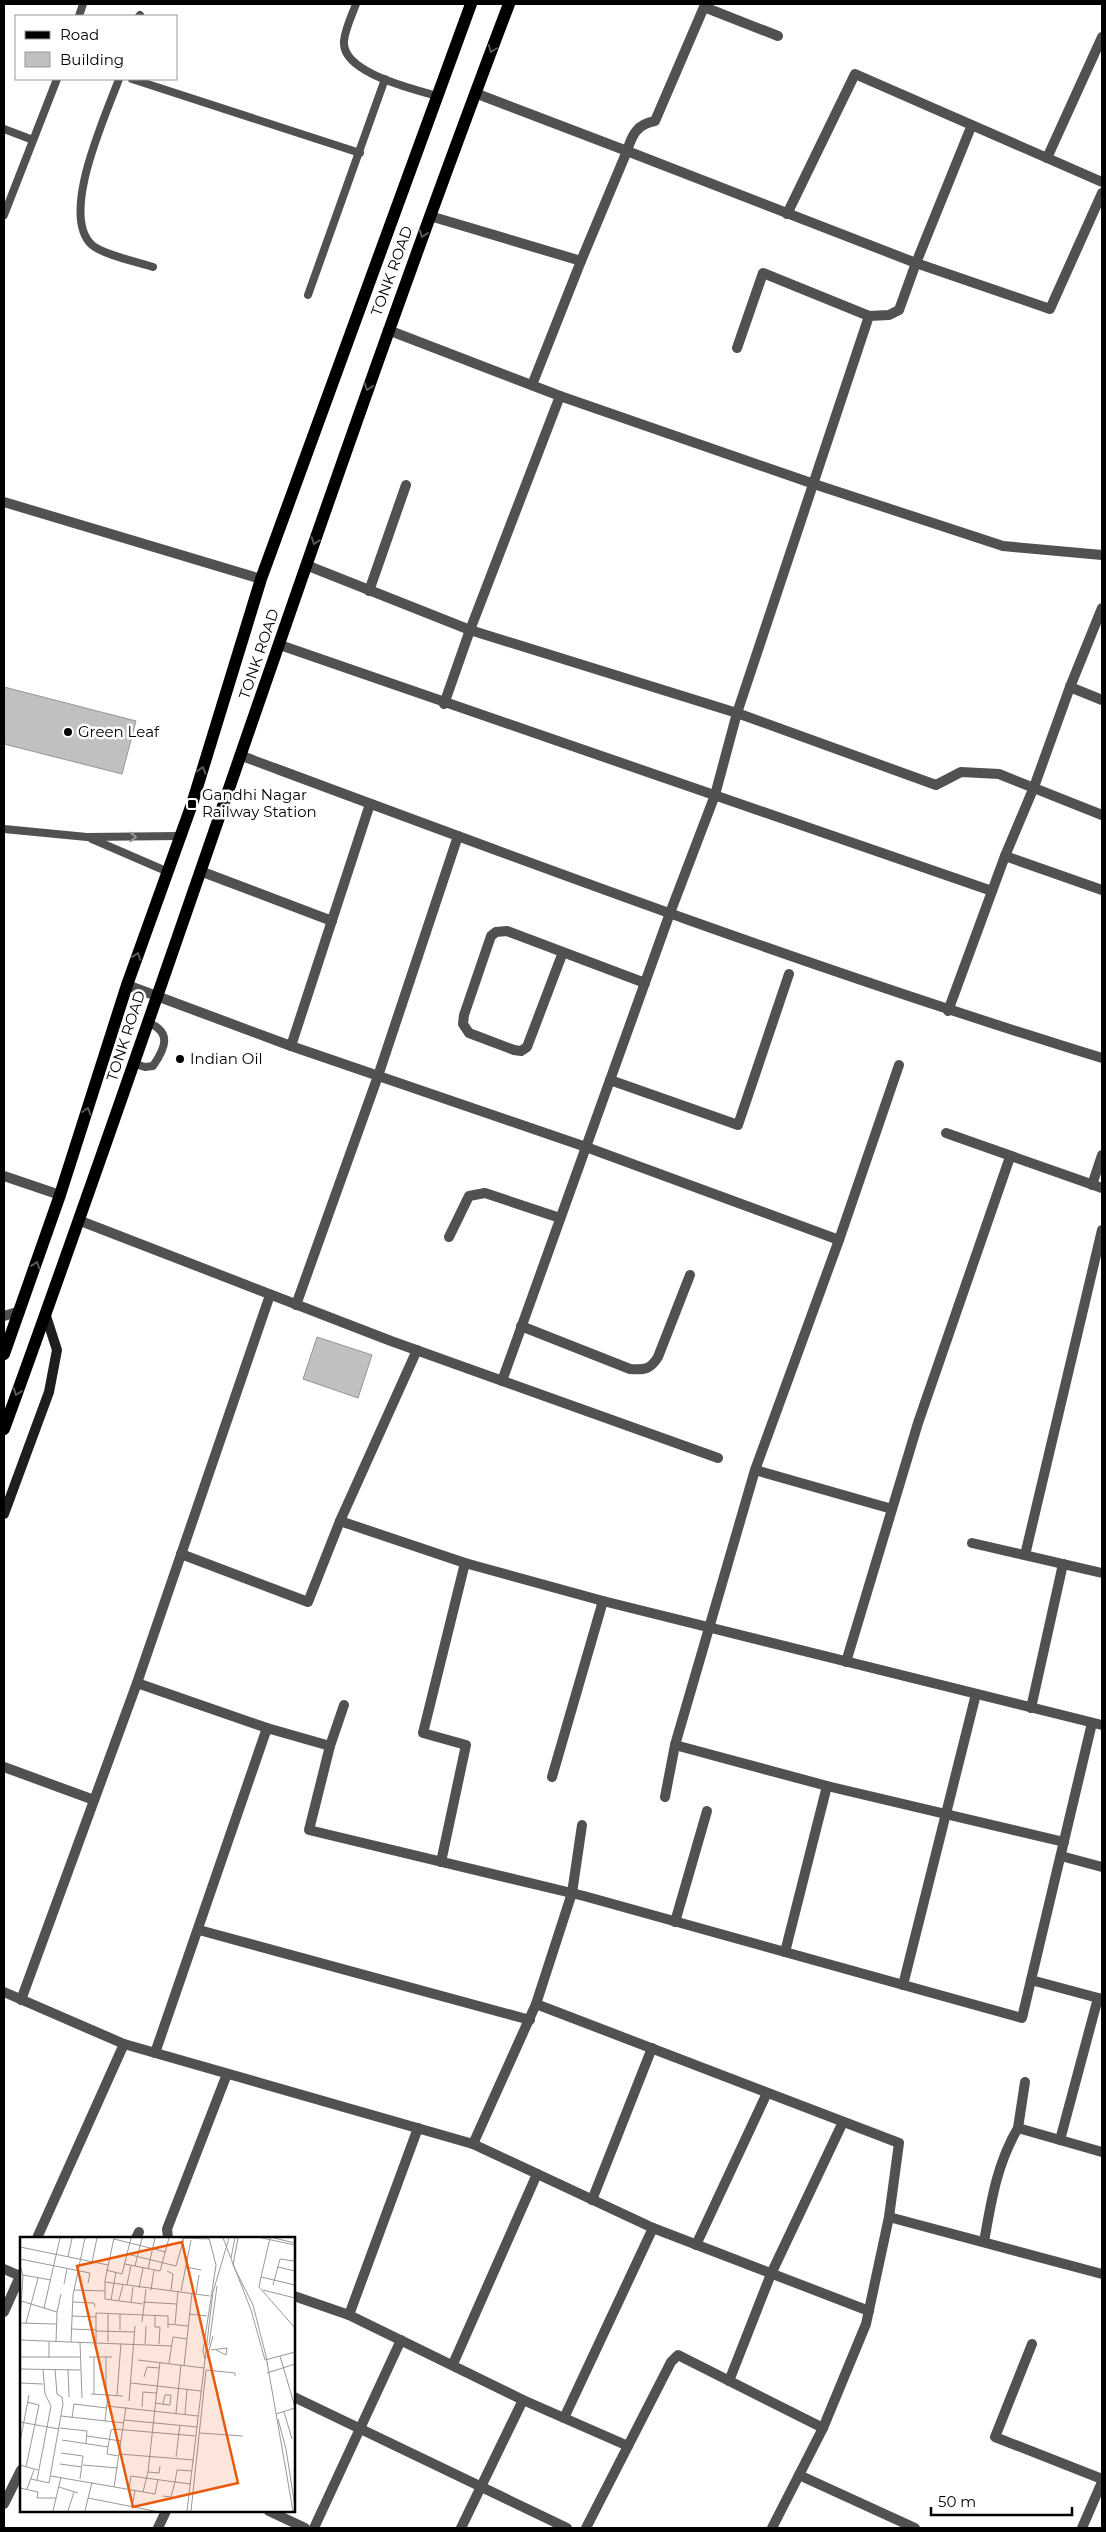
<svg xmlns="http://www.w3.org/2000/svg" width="1106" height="2532" font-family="Montserrat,sans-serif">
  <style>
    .building { fill: #c0c0c0; stroke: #959595 }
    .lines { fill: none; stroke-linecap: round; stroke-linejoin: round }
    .lane { stroke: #515151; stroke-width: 8 }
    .street { stroke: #515151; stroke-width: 10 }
    .secondary { stroke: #1e1e1e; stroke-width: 10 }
    .primary { stroke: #000; stroke-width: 12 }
    .oneway { stroke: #595959 }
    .oneway2 { stroke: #979797 }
    .poi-dot { fill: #000; stroke: #fff; stroke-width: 2 }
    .labels { text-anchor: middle; stroke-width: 5; stroke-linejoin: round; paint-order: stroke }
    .street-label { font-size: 15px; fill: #000; stroke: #fff }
    .poi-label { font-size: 15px; fill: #000; stroke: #fff; text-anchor: start }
    .inset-road { fill: none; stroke: #999; stroke-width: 1 }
    .view { fill: #e8590c; fill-opacity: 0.15; stroke: #e8590c; stroke-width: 2.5 }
    .inset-edge { fill: none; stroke: #000; stroke-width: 2.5 }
  </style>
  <rect width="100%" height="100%" fill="#fff"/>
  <!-- building -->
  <g class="building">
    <path d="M4,687L136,721L122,774L4,744Z"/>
    <path d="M317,1337L372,1355L358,1398L303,1379Z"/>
  </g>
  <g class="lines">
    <!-- lane -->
    <g class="lane">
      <path d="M356,4C352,15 345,29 344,41C341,73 414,89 437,96"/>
      <path d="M79,16L83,4"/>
      <path d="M139,16L140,15"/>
      <path d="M119,79C106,115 59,215 92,245C104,255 138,262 153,267"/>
      <path d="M132,79L360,153"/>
      <path d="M4,129L33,140"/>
      <path d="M4,215L57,79"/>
      <path d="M308,295L385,79"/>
      <path d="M4,829L87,837L179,836"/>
      <path d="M92,839L166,871"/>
      <path d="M135,1064L145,1067L153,1066C166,1047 172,1032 147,1022"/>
    </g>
    <!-- street -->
    <g class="street">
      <path d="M778,36L704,7L655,121C637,124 632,135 627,151L916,263L1050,309L1102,193"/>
      <path d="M1047,158L1102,37"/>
      <path d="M787,214L855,74L1102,182"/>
      <path d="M430,216L581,261L627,151L475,93"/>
      <path d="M388,330L560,396L814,484L1003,546L1102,555"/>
      <path d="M737,348L763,273L869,316"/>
      <path d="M532,385L581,261"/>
      <path d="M4,502L261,579"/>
      <path d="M306,565L470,630L737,713L936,785L961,772L999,774L1102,815"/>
      <path d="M369,591L406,485"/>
      <path d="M280,645L992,891"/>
      <path d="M1070,687L1102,700"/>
      <path d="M444,704L470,630L560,396"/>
      <path d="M242,756C527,862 812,969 1102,1058"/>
      <path d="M1005,856L1102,890"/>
      <path d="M200,871L332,921"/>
      <path d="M563,952L527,1047L521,1051L514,1050L469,1033L463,1024L464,1015L491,936L496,932L507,931L645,983"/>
      <path d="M127,985L291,1046L586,1147L839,1240"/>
      <path d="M948,1011L1005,856L1034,787L1070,687L1102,608"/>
      <path d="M291,1046L370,804"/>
      <path d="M610,1080L738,1125L789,974"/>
      <path d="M946,1133L1102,1188"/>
      <path d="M4,1176L60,1195"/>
      <path d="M1092,1185L1102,1155"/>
      <path d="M78,1220L391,1341L718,1458"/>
      <path d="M449,1237L469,1196L485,1193L560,1218"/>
      <path d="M296,1305L378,1076L458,836"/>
      <path d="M4,1316L20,1311"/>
      <path d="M521,1326L630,1369C644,1370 650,1370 658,1357L690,1275"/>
      <path d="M502,1381L670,913L715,795L737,713L869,316L889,315L899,310L916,263L971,127"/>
      <path d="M755,1470L892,1509"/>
      <path d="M340,1521L465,1563L603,1601L1102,1725"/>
      <path d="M972,1543L1102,1573"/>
      <path d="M181,1554L308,1602L340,1521L417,1350"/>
      <path d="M1025,1555L1102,1230"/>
      <path d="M846,1662L918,1423L1010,1157"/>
      <path d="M137,1683L267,1728L330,1746"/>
      <path d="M344,1705L330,1746L309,1830L584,1896L1022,2018L1092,1723"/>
      <path d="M1031,1708L1063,1564"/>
      <path d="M675,1745L827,1786L1064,1842"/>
      <path d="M4,1767L94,1800"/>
      <path d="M552,1777L603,1601"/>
      <path d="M665,1797L675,1745L755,1470L839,1240L899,1065"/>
      <path d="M1061,1856L1102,1867"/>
      <path d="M441,1862L466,1745L423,1733L465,1563"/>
      <path d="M675,1922L707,1811"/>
      <path d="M199,1930L530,2020"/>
      <path d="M785,1952L827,1786"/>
      <path d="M1031,1980L1102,1999"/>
      <path d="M903,1985L976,1694"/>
      <path d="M4,1992L124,2044L473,2144L653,2228L869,2311"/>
      <path d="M21,2000L137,1683L270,1295"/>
      <path d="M536,2004L899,2143L889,2217L866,2324L823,2428L772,2528"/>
      <path d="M155,2053L267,1728"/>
      <path d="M1025,2082L1018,2128L1102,2152"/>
      <path d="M1060,2140L1098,1998"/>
      <path d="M473,2144L536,2004L572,1893L582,1825"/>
      <path d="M592,2200L652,2048"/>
      <path d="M889,2217L1102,2274"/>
      <path d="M37,2238L124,2044"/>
      <path d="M136,2238L139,2232"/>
      <path d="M168,2238L167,2229L227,2074"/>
      <path d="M984,2242C991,2202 997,2163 1018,2128"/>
      <path d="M696,2245L767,2093"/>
      <path d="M4,2269L20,2276"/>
      <path d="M294,2296L349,2315L523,2400L628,2446"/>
      <path d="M4,2312L21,2274"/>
      <path d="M349,2315L418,2128"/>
      <path d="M1032,2344L995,2437L1102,2479"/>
      <path d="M453,2364L537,2174"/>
      <path d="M729,2381L771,2274L843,2122"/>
      <path d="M294,2397L567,2528"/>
      <path d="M564,2418L653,2228"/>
      <path d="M799,2475L915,2528"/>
      <path d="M4,2504L21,2470"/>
      <path d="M269,2511L305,2528"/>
      <path d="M158,2528L166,2511"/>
      <path d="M314,2528L401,2340"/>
      <path d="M461,2528L523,2400"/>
      <path d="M586,2528L671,2362L678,2355L823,2428"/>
      <path d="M1082,2528L1102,2482"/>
    </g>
    <!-- secondary -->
    <path class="secondary" d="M4,1514L49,1392L57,1350L46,1316"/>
    <!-- primary -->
    <g class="primary">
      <path d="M4,1354L60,1195L127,985L192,804L261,579L471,4"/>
      <path d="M4,1429C177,955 330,475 509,4"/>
    </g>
  </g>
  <!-- one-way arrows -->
  <defs><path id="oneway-chevron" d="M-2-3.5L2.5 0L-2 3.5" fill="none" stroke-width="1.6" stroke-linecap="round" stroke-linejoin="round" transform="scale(1.25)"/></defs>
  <g class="oneway">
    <use href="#oneway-chevron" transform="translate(492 49) rotate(111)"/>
    <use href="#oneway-chevron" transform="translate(423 234) rotate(110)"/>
    <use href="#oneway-chevron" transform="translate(368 387) rotate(109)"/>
    <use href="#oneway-chevron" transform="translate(315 541) rotate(109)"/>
    <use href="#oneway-chevron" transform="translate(202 770) rotate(-73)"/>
    <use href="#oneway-chevron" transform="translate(137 956) rotate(-71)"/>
    <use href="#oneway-chevron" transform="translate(87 1111) rotate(-72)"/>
    <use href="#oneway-chevron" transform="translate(36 1265) rotate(-71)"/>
    <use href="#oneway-chevron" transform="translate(17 1392) rotate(110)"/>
  </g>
  <use class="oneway2" href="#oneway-chevron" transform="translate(133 837)"/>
  <!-- markers -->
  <g class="poi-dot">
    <circle cx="68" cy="732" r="5"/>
    <rect x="187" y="799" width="10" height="10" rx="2.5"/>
    <circle cx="180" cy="1059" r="5"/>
  </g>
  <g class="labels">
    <!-- street labels -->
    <g class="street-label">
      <text transform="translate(392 271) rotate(-70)" y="5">TONK ROAD</text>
      <text transform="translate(259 654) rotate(-71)" y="5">TONK ROAD</text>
      <text transform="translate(126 1036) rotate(-72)" y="5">TONK ROAD</text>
    </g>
    <!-- poi labels -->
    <g class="poi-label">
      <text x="78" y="737">Green Leaf</text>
      <text x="202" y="800">Gandhi Nagar<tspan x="202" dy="17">Railway Station</tspan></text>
      <text x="190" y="1064">Indian Oil</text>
    </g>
  </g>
  <!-- overview -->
  <g transform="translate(20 2237)">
    <rect width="275" height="275" fill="#fff"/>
    <path class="inset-road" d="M94,1L85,44V62L123,67M161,1L189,2M203,1L231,73L245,123M218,1L213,28L233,68L246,119L273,274M242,1L275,8M250,1L241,40L275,48M254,1L275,6M94,2L146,15M0,10L88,28M107,17L156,29L164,1M48,20L52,1M211,21L215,1M0,22L70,36L68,46M72,25L77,1M105,27L140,34L149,1M0,28L3,39L0,83M115,29L122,1M166,30L181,33M258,30L275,34M128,32L135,1M86,33L102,37L111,1M147,34L153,37L151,53M3,38L31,43M241,40L239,50L275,91M85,45L190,59M44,47L47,32M107,48L111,28M253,48L260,22L274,24L275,18M119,51L123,31M54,53L85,54M131,53L134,33M243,53L275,61M161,54L171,3M176,57L179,38M91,63L96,35M99,63L103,48M1,64L37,75M53,65L74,66L75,70M111,65L113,50M123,65L157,67M24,71L40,1M169,77L187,79M135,78V90H140L139,107M52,79L76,80M122,85L126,52M0,86L36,87M6,86L18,41M148,87L168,89M155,87L158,54M51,92L76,93M100,93V77M76,94L115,95M0,103L152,109M29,105V121M36,105L37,75L41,57M51,105L53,58L65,1M60,105L62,161M76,105V76L148,79V91M88,105V77M125,107L126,89M189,108L197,49M191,113L207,111L206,118L196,113M260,119L275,170M0,120H60M69,120H92M74,120V157M187,121L193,99M185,122L183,114L196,28L189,1M118,123L184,131M245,123L275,115M149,126L153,100L167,102M164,129L172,56M0,132L60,133M48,132L49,160M186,133L215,136V139M247,136L275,127M124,140L127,130L139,131M0,146L23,147M111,146L181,154M71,157L103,159M86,157V120M97,158L101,106M109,164L115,89M135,166L149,168H150L151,158H145L143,167M87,169L178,179M122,170L123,155L136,156M264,175L272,202M156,176L161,128M165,177L167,153M256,177L275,171M41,179L104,186M52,181L54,167L87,171M258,182L266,212L275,270M104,183L177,190M85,184L88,157M0,185L39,192M40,191L67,194L66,206M180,196L223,199M67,199L101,204M42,203L88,210L91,193L94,192L176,199M0,205L9,158M88,210L87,217L99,219M41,216L63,219L60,242M99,217L174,223M156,220L160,188M40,227L62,230M0,228L18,233M63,228L98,231M6,230L19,168L7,165M128,235L139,236L140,229M31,239L135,257L138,242M11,242L29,246L43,167L42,160L37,157L35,132M17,243L31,169L25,157L23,132M171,247L155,245L157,233L172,234M39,250L58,256M94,250L106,170M0,251L18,255L17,261H36M7,252L14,233M109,252L111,239L155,245L151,260L143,259M123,255L128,235L140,125M68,261L134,274M112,269L115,254M33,274L41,240M48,274L54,255M65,274L72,245M167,274L193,55L209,1M171,274L186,133"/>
    <path class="view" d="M162,5L218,246L113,270L57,29Z"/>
    <rect width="275" height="275" class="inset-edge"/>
  </g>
  <!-- border -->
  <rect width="1106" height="2532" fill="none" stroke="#000000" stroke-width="10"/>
  <!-- legend -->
  <rect x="15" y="15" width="162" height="65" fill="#ffffff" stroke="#999999"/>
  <rect x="25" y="31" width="25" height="8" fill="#000000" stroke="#999999"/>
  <text x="60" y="40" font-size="15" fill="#000000">Road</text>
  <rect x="25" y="52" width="25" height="15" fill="#c0c0c0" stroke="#999999"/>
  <text x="60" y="65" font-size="15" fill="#000000">Building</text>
  <!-- scale -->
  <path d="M931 2507v8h141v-8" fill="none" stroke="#000000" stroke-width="2.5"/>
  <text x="938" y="2507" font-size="15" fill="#000000" stroke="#ffffff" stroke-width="4" paint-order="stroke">50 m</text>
</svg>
